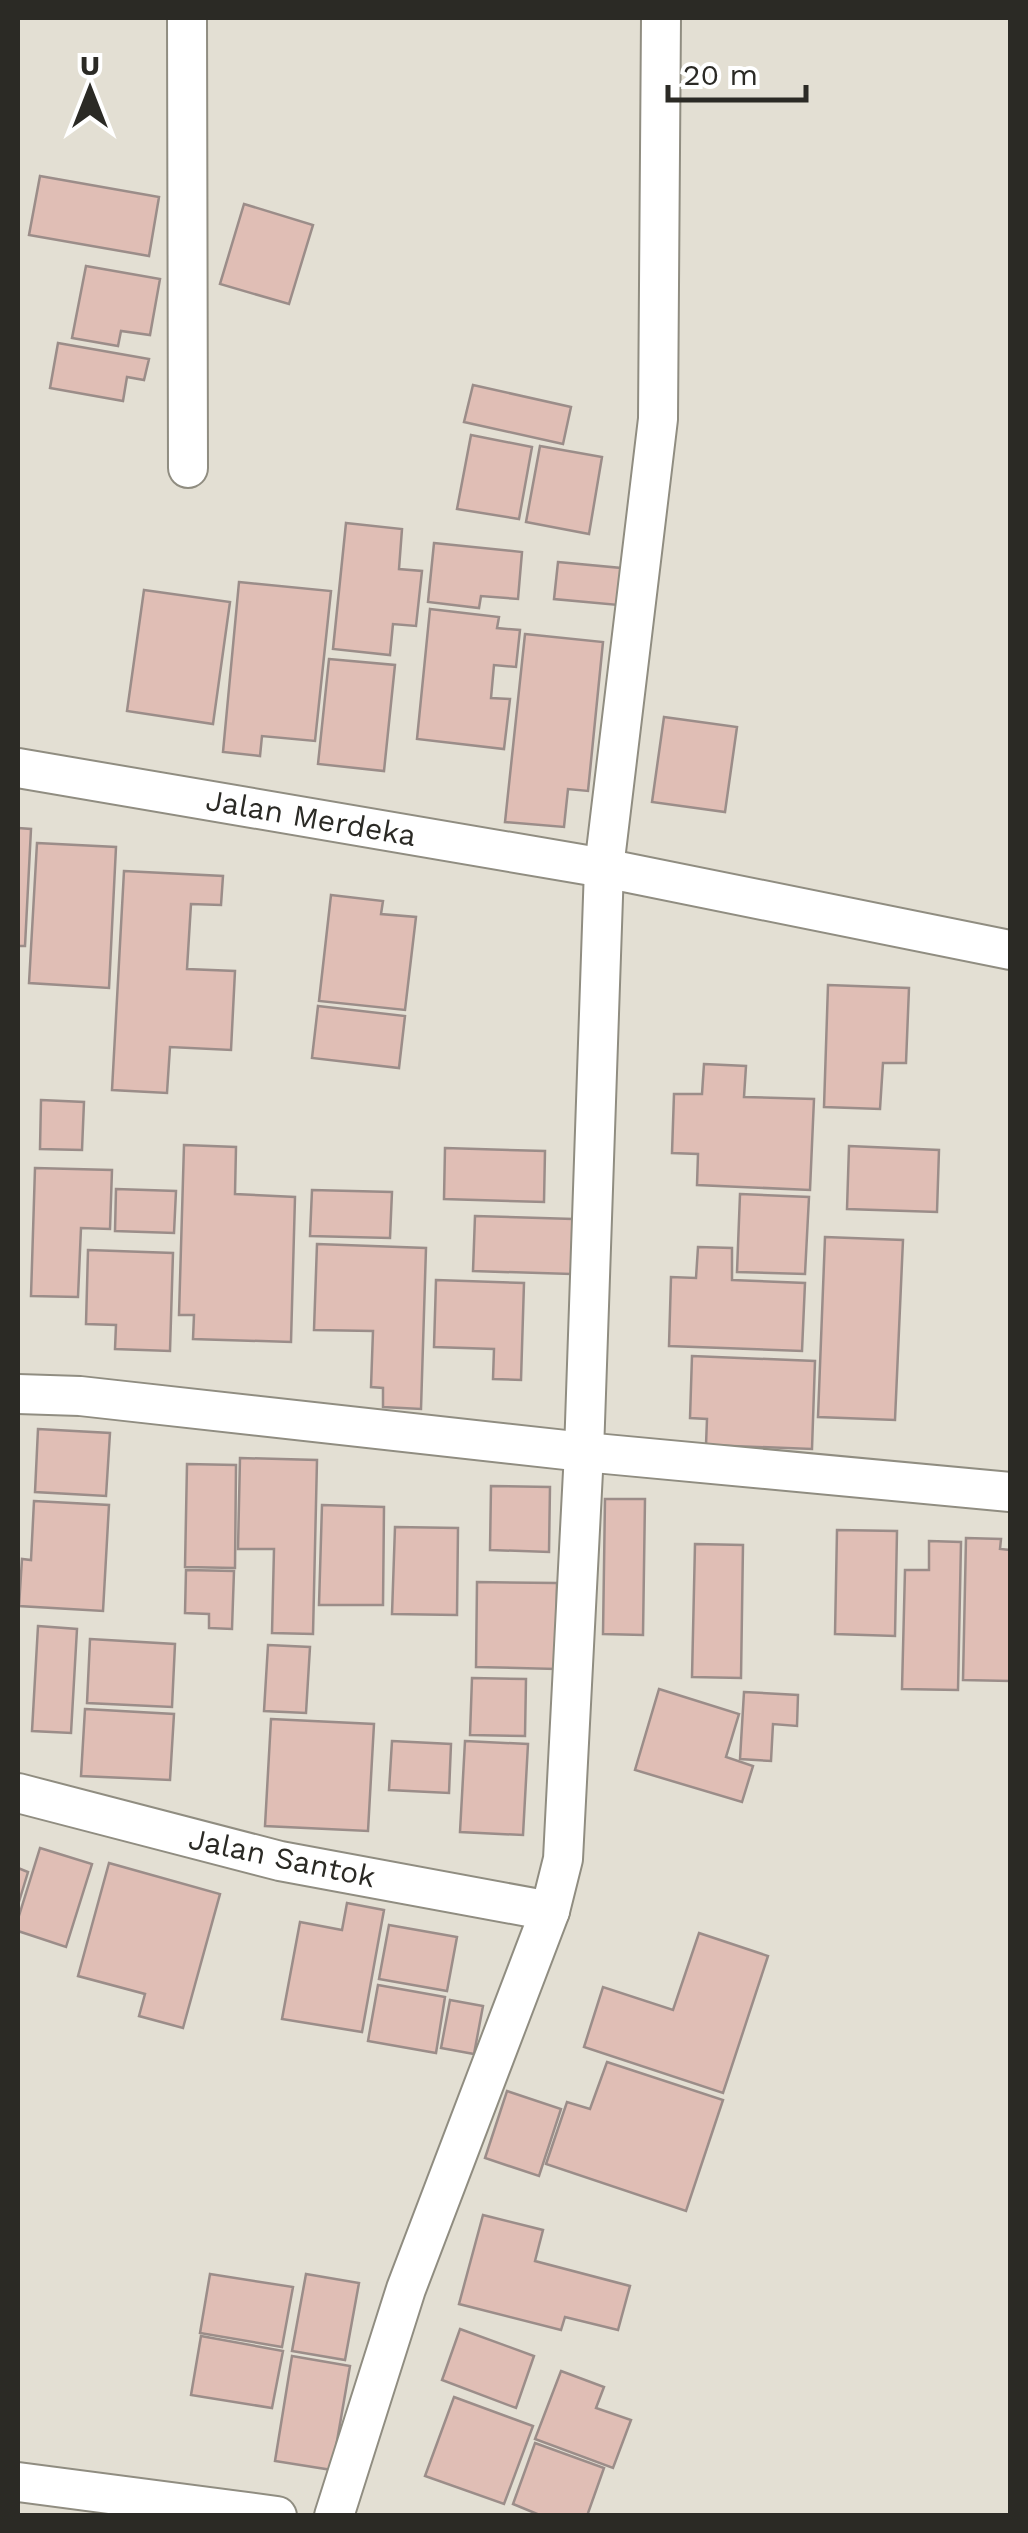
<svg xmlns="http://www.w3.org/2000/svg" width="1028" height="2533" font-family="'Work Sans',sans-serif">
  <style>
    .building { fill: #e0beb5; stroke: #9b8d89; stroke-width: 2.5 }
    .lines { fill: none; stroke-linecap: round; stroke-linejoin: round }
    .minor-casing { stroke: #908d81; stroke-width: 42 }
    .minor { stroke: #fff; stroke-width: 38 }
    .labels { text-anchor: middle; stroke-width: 8; stroke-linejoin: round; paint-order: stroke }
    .street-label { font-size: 30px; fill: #2b2a25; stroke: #fff }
  </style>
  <rect width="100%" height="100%" fill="#e3dfd3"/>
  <!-- building -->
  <g class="building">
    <path d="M40,176L159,197L149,256L29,235Z"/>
    <path d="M244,204L313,225L289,304L220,284Z"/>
    <path d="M86,266L160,279L150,335L121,331L118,346L72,338Z"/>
    <path d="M58,343L149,359L144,380L127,377L123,401L50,388Z"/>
    <path d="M473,385L571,407L563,444L464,422Z"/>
    <path d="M471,435L532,447L519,519L457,509Z"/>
    <path d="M540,446L602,457L589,534L526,522Z"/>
    <path d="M346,523L402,529L399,569L422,571L416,626L393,624L390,655L333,649Z"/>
    <path d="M434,543L522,552L518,599L481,596L479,608L428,602Z"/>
    <path d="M558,562L621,568L618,605L554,599Z"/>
    <path d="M239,582L331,591L315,741L262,736L260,756L223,752Z"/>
    <path d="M144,590L230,602L213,724L127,711Z"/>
    <path d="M430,609L499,617L497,628L520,630L516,667L494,665L491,698L510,699L504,749L417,739Z"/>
    <path d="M525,634L603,642L588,791L568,789L564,827L505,822Z"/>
    <path d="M329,659L395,665L384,771L318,764Z"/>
    <path d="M664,717L737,727L725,812L652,802Z"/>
    <path d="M18,828L31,829L25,946H18Z"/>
    <path d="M37,843L116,847L109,988L29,983Z"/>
    <path d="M124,871L223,876L221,905L191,904L187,969L235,971L231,1050L170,1047L167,1093L112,1090Z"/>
    <path d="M331,895L383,901L381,914L416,917L405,1010L319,1001Z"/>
    <path d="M828,985L909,988L906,1063H883L880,1109L824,1107Z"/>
    <path d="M318,1006L405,1016L399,1068L312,1058Z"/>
    <path d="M704,1064L746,1066L744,1097L814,1099L810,1190L697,1185L698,1154L672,1153L674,1094H702Z"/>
    <path d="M41,1100L84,1102L82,1150L40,1149Z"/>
    <path d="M184,1145L236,1147L235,1194L295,1197L291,1342L193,1339L194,1315H179Z"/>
    <path d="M849,1146L939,1150L937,1212L847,1209Z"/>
    <path d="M445,1148L545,1151L544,1202L444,1199Z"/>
    <path d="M35,1168L112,1170L110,1229L81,1228L78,1297L31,1296Z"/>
    <path d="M116,1189L176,1191L174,1233L115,1231Z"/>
    <path d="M312,1190L392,1192L390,1238L310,1236Z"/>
    <path d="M740,1194L809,1197L805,1274L737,1272Z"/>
    <path d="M475,1216L573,1219L571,1274L473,1271Z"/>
    <path d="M825,1237L903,1240L895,1420L818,1417Z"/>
    <path d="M317,1244L426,1248L421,1409L383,1407V1388L371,1387L373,1331L314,1330Z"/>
    <path d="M698,1247L732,1248V1280L805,1283L802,1351L669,1346L671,1277L696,1278Z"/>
    <path d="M88,1250L173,1253L170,1351L115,1349L116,1325L86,1324Z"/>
    <path d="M436,1280L524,1283L521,1380L493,1379L494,1349L434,1347Z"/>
    <path d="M692,1356L815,1361L812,1449L706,1445L707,1419L690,1418Z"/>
    <path d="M38,1429L110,1433L106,1496L35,1492Z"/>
    <path d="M240,1458L317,1460L313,1634L272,1633L274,1549H238Z"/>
    <path d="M187,1464L236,1465L235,1568L185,1567Z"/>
    <path d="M491,1486L550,1487L549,1552L490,1550Z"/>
    <path d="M605,1499H645L643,1635L603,1634Z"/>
    <path d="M34,1501L109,1505L103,1611L19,1606L22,1559L31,1560Z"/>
    <path d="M322,1505L384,1507L383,1605H319Z"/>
    <path d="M395,1527L458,1528L457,1615L392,1614Z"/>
    <path d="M837,1530L897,1531L895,1636L835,1634Z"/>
    <path d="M966,1538L1001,1539L1000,1549L1010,1550V1681L963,1680Z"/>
    <path d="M929,1541L961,1542L958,1690L902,1689L905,1570H929Z"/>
    <path d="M695,1544L743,1545L741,1678L692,1677Z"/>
    <path d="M186,1570L234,1571L232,1629L209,1628V1614L185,1613Z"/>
    <path d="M477,1582L557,1583L556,1669L476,1667Z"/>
    <path d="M38,1626L77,1629L71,1733L32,1731Z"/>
    <path d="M90,1639L175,1644L172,1707L87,1703Z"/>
    <path d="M268,1645L310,1647L306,1713L264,1711Z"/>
    <path d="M472,1678L526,1679L525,1736L470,1735Z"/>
    <path d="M659,1689L739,1714L726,1757L753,1766L742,1802L635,1770Z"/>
    <path d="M744,1692L798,1695L797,1726L773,1724L771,1761L740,1759Z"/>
    <path d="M85,1709L174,1714L170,1780L81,1776Z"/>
    <path d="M271,1719L374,1724L368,1831L265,1826Z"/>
    <path d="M392,1741L451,1744L449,1793L389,1790Z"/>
    <path d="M465,1741L528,1744L523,1835L460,1832Z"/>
    <path d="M40,1848L92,1864L66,1947L18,1931V1919Z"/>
    <path d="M109,1863L220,1894L183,2028L139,2016L145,1994L78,1976Z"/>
    <path d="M18,1868L28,1872L18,1905Z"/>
    <path d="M347,1903L384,1910L362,2032L282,2019L300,1922L342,1930Z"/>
    <path d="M389,1925L457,1937L447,1991L379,1979Z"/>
    <path d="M699,1933L768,1956L723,2093L584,2047L603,1987L673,2010Z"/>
    <path d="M378,1985L445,1997L436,2053L368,2041Z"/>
    <path d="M450,2000L483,2006L474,2054L441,2048Z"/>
    <path d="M607,2062L723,2100L686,2211L546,2164L567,2102L590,2109Z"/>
    <path d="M507,2091L561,2109L539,2176L485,2158Z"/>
    <path d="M483,2215L543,2230L535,2261L630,2286L618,2330L565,2317L561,2330L459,2304Z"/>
    <path d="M210,2274L293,2287L282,2347L200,2333Z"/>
    <path d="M306,2274L359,2283L345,2360L292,2351Z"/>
    <path d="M460,2329L534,2356L516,2408L442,2380Z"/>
    <path d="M201,2336L283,2351L272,2408L191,2395Z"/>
    <path d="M292,2356L350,2366L332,2470L275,2461Z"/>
    <path d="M561,2371L604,2387L596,2408L631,2420L613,2468L535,2439Z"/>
    <path d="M454,2397L533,2426L504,2504L425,2476Z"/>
    <path d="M535,2443L604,2468L587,2516H542L513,2504Z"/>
  </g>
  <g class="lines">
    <!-- minor casing -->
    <g class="minor-casing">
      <g id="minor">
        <path d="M187,18L188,468"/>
        <path d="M18,768L604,868L1010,950"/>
        <path d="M18,1394L80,1396L584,1452L1010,1492"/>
        <path d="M18,1793L280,1861L550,1911"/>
        <path d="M18,2482L277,2516"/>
        <path d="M334,2516L406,2289L550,1911L563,1859L584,1452L604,868L658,419L661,18"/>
      </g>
    </g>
    <!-- minor -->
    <use href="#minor" class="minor"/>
  </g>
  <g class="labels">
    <!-- street labels -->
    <g class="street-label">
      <text transform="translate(311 818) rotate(10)" y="10">Jalan Merdeka</text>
      <text transform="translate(282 1858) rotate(12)" y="10">Jalan Santok</text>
    </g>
  </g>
  <!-- border -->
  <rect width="1028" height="2533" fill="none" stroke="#2b2a25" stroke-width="40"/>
  <!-- north arrow -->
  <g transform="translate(90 90)" stroke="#ffffff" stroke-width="8" paint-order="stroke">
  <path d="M0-8L18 38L0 25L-18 38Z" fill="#2b2a25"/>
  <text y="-15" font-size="28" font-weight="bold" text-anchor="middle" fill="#2b2a25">U</text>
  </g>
  <!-- scale -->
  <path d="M668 85v15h138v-15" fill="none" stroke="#2b2a25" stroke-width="5"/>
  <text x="683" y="85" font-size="30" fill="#2b2a25" stroke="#ffffff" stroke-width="8" paint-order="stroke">20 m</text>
</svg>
